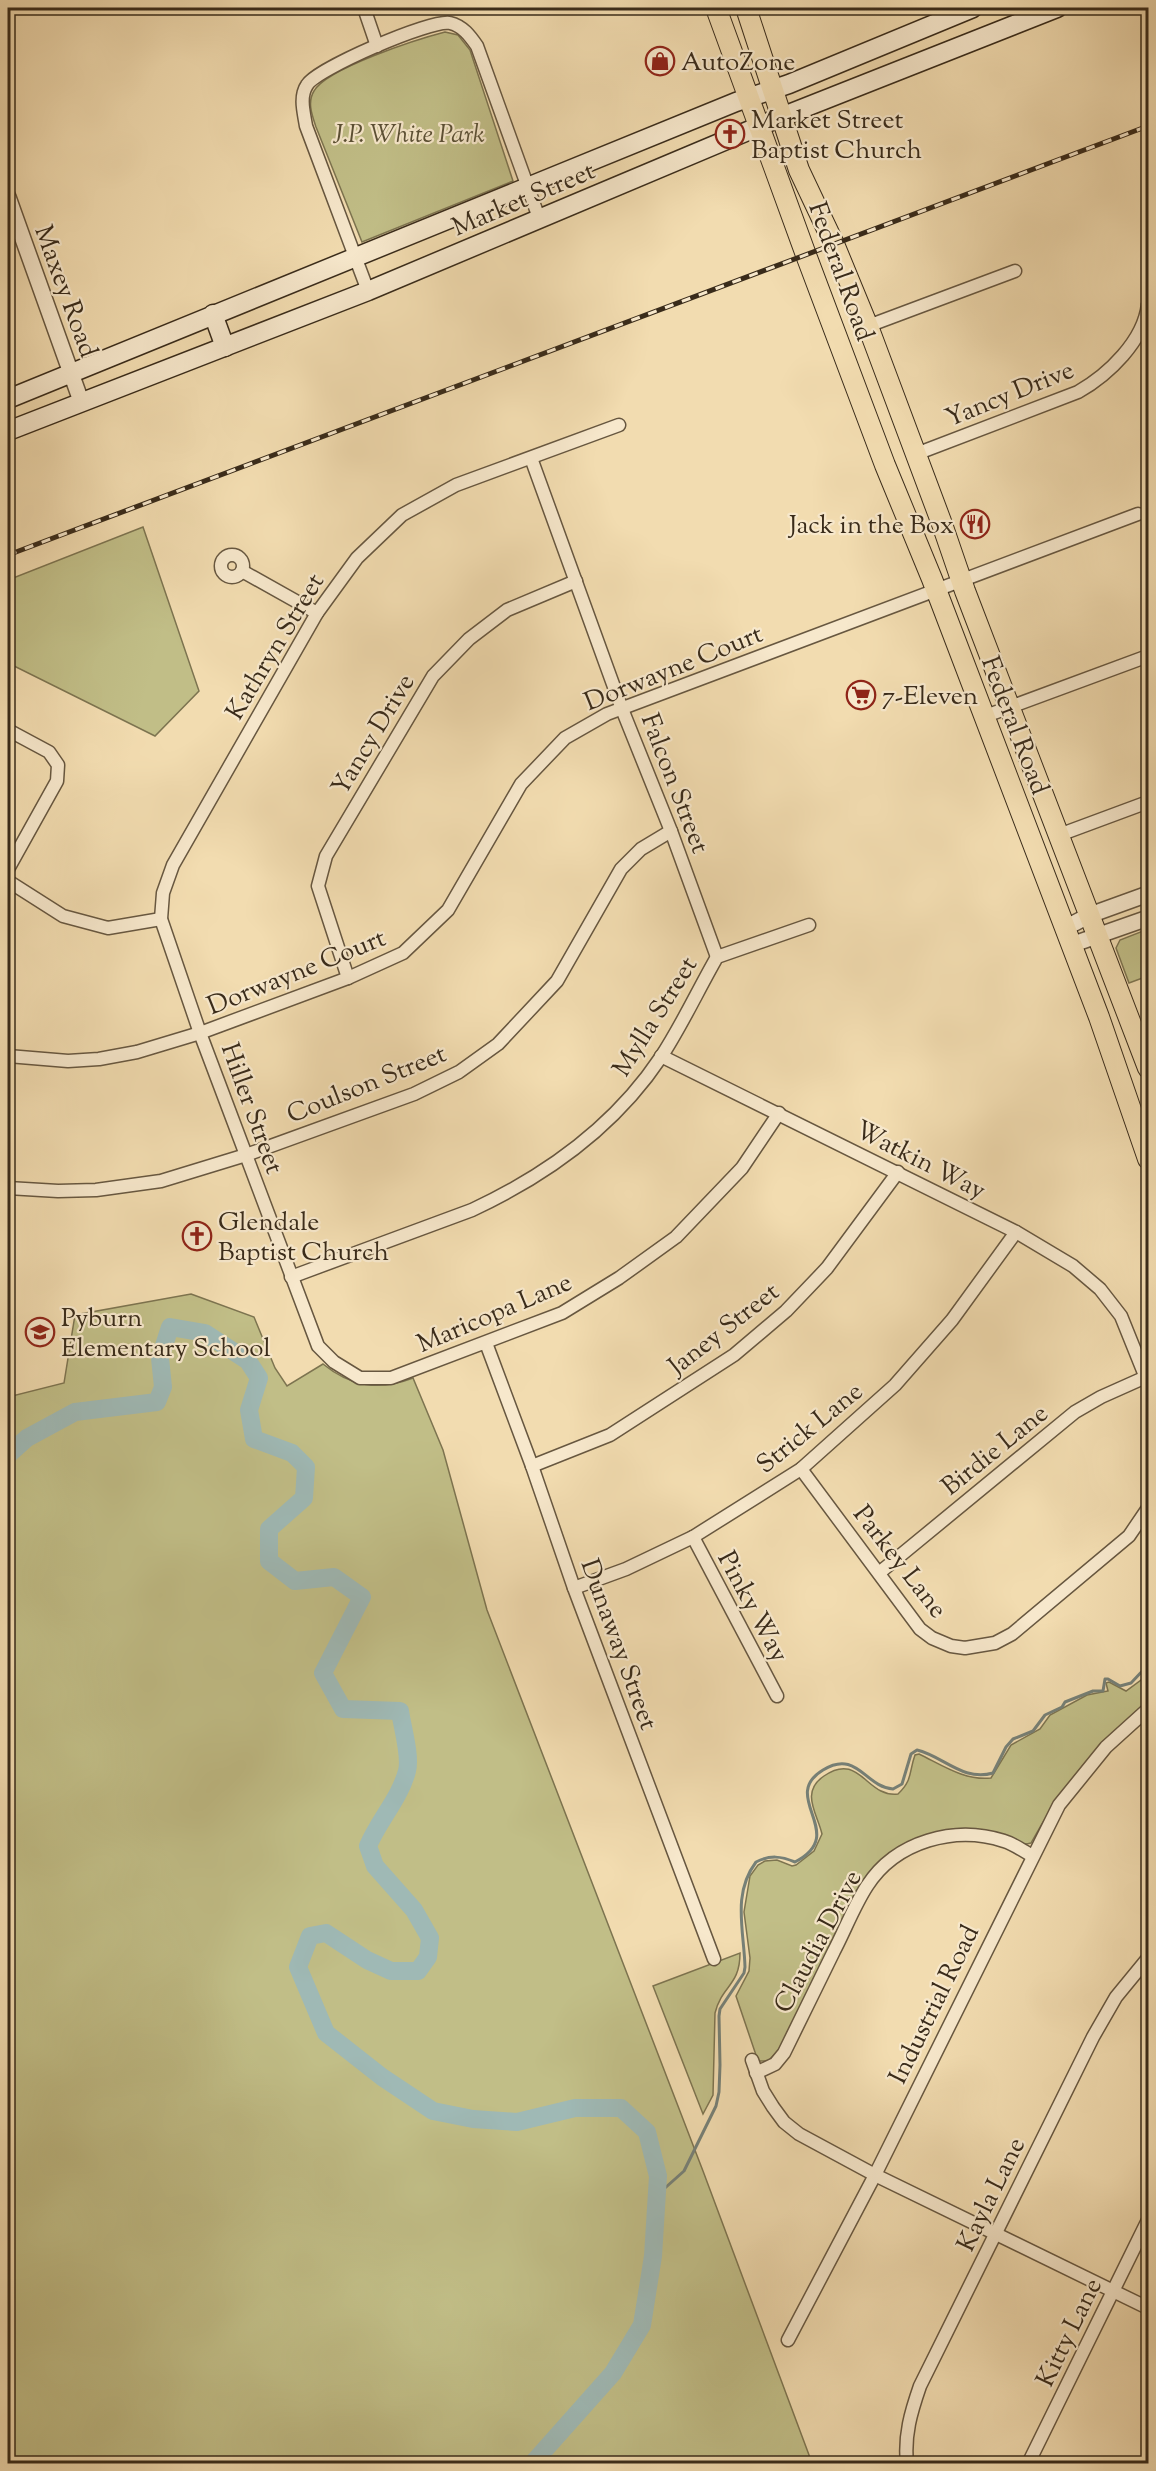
<svg xmlns="http://www.w3.org/2000/svg" width="1156" height="2471" font-family="'Sorts Mill Goudy',serif">
  <style>
    .green { fill: #c1be87; stroke: #7d7450; stroke-width: 1.5 }
    .lines { fill: none; stroke-linecap: round; stroke-linejoin: round }
    .stream { stroke: #768077; stroke-width: 3 }
    .river { stroke: #9fb9b5; stroke-width: 18 }
    .minor-casing { stroke: #675740; stroke-width: 15 }
    .tertiary-casing { stroke: #675740; stroke-width: 18 }
    .secondary-casing { stroke: #392b1a; stroke-width: 21 }
    .primary-casing { stroke: #392b1a; stroke-width: 22 }
    .minor { stroke: #f7e8cc; stroke-width: 12 }
    .tertiary { stroke: #f7e8cc; stroke-width: 15 }
    .secondary { stroke: #f7e8cc; stroke-width: 18 }
    .primary { stroke: #f2dcb0; stroke-width: 20 }
    .rail-casing { stroke: #392b1a; stroke-width: 5 }
    .rail { stroke: #f7e8cc; stroke-width: 3; stroke-dasharray: 9; stroke-linecap: butt }
    .labels { text-anchor: middle; stroke-width: 4.5; stroke-linejoin: round; paint-order: stroke }
    .poi-label { font-size: 26px; fill: #392b1a; stroke: #f7e8cc; text-anchor: start }
    .park-label { font-size: 26px; font-style: italic; fill: #5b5035; stroke: #f7e8cc }
    .street-label { font-size: 26px; fill: #392b1a; stroke: #f7e8cc }
  </style>
  <rect width="100%" height="100%" fill="#f2dcb0"/>
  <filter id="stains"><feTurbulence type="fractalNoise" baseFrequency=".00333" numOctaves="4"/><feColorMatrix values="0 0 0 0 .2 0 0 0 0 .09 0 0 0 0 .02 0 0 0 .5 -.17"/></filter>
  <radialGradient id="worn" r=".72"><stop offset=".6" stop-color="#630" stop-opacity="0"/><stop offset="1" stop-color="#630" stop-opacity=".3"/></radialGradient>
  <!-- green -->
  <g class="green">
    <path d="M445,32L458,35L470,50L513,181L362,242L316,127C312,115 307,102 314,91C327,68 418,39 445,32Z"/>
    <path d="M143,527L199,691L155,736L8,663V580Z"/>
    <path d="M1148,929V976L1129,983L1116,948L1120,940Z"/>
    <path d="M191,1294L254,1317L275,1368L287,1386L323,1364C351,1387 379,1391 413,1378L443,1450L487,1610L703,2171L812,2463H8V1397L64,1383L75,1315Z"/>
    <path d="M1148,1675V1702C1094,1748 1066,1780 1031,1843C1016,1848 997,1833 982,1830C949,1824 915,1837 888,1855L779,2050L768,2061H758L736,1996L749,1971L750,1958L744,1912L750,1876L758,1865L765,1861L777,1860L792,1866L796,1865L814,1851L822,1834C817,1813 800,1792 824,1776C860,1751 866,1798 898,1794C913,1780 909,1771 915,1755L919,1754C942,1765 965,1781 991,1778L1011,1745L1040,1729L1050,1715L1087,1695L1108,1691L1106,1683L1109,1682L1126,1691Z"/>
    <path d="M740,1953C740,1986 722,1985 715,2013L713,2095L703,2114L653,1986Z"/>
  </g>
  <g class="lines">
    <!-- stream -->
    <path class="stream" d="M656,2196L684,2171L716,2106L719,2092L720,2065L719,2016L720,2009L744,1973L745,1967C744,1930 732,1894 756,1862C770,1855 781,1856 795,1862C850,1834 778,1797 823,1770C857,1749 865,1787 893,1789L902,1784L911,1754L917,1750C943,1756 963,1782 993,1773L1006,1747L1013,1739L1033,1731L1045,1715L1062,1707L1065,1702L1093,1691H1103L1105,1679H1108L1120,1686L1131,1683L1148,1665"/>
    <!-- river -->
    <path class="river" d="M8,1455L27,1438L75,1412L157,1402L163,1387L160,1358L170,1327L205,1333L248,1361L259,1378L249,1410L254,1439L292,1453L306,1467L304,1498L269,1529V1561L295,1581L334,1577L362,1597L323,1673L343,1709L400,1711C402,1726 411,1756 407,1771C400,1798 379,1820 368,1846L375,1866L414,1910L430,1938L428,1957L418,1971H391L367,1960L326,1933L310,1936L298,1967L326,2033L382,2077L433,2111L473,2119L517,2122L575,2108H621L647,2132L658,2176L653,2256L642,2325L613,2373L532,2464"/>
    <!-- minor casing -->
    <g class="minor-casing">
      <g id="minor">
        <path d="M364,8L377,46"/>
        <path d="M368,291L306,126C304,113 299,97 307,85C316,69 431,19 450,23C463,26 470,36 477,46L539,218"/>
        <path d="M868,326L1015,271"/>
        <path d="M619,425L456,485L402,515L357,558L317,613L173,865L163,893L161,919L200,1033L318,1346L334,1362L360,1378H391L562,1313L619,1278L676,1237L742,1168L779,1113"/>
        <path d="M916,454L1078,392C1108,375 1144,341 1148,304"/>
        <path d="M531,458L622,709L671,831L717,957"/>
        <circle cx="232" cy="566" r="11"/>
        <path d="M242,571L317,613"/>
        <path d="M983,717L1148,656"/>
        <path d="M8,730L49,752L58,765L57,781L8,869"/>
        <path d="M1059,835L1148,802"/>
        <path d="M8,881L63,916L108,928L161,919"/>
        <path d="M348,978L318,886L326,856L433,676L469,639L507,610L576,581"/>
        <path d="M8,1056L68,1061L99,1059L137,1052L200,1033L348,978L403,953L448,910L521,784L565,738L607,714L1138,514"/>
        <path d="M661,1056L1016,1232L1073,1266L1100,1289L1121,1316L1148,1383"/>
        <path d="M8,1188L58,1191L96,1190L161,1181L246,1155L414,1094L459,1072L498,1044L557,981L621,869L641,849L671,831"/>
        <path d="M291,1277L472,1210C547,1175 615,1126 661,1057C682,1025 698,990 717,957L809,925"/>
        <path d="M486,1343L532,1466L574,1588L714,1959"/>
        <path d="M532,1466L610,1435L734,1355L786,1311L827,1268L898,1172"/>
        <path d="M801,1469L920,1629L932,1638L951,1646L965,1648L995,1643L1012,1634L1129,1536L1148,1508"/>
        <path d="M693,1537L777,1696"/>
        <path d="M879,1573L1075,1412L1101,1397L1148,1376"/>
        <path d="M574,1588L626,1569L693,1537L801,1469L895,1385L952,1320L1016,1232"/>
        <path d="M752,2060L763,2091L773,2107L784,2122L799,2134L875,2175L1148,2308"/>
        <path d="M756,2073L775,2064L784,2053C801,2019 817,1985 834,1951C845,1930 854,1906 867,1886C896,1841 955,1825 1004,1841C1014,1844 1023,1851 1033,1856"/>
        <path d="M788,2340L875,2175L1059,1805L1106,1747L1148,1709"/>
        <path d="M907,2464C904,2435 911,2412 920,2386L1093,2037L1116,1997L1148,1958"/>
        <path d="M1028,2464L1148,2220"/>
      </g>
    </g>
    <!-- tertiary casing -->
    <g class="tertiary-casing">
      <g id="tertiary">
        <path d="M8,197L81,401"/>
        <path d="M1065,928L1090,915L1148,894"/>
        <path d="M1071,945L1148,918"/>
      </g>
    </g>
    <!-- secondary casing -->
    <g class="secondary-casing">
      <g id="secondary">
        <path d="M213,314L225,347"/>
        <path d="M8,399L736,102L789,84L973,8"/>
        <path d="M8,431L368,291L781,117L1057,8"/>
      </g>
    </g>
    <!-- primary casing -->
    <g class="primary-casing">
      <g id="primary">
        <path d="M716,8L806,255L885,465L932,579L1099,1017L1148,1159"/>
        <path d="M746,8L799,170L834,244L869,329L942,524L965,591L1148,1068"/>
      </g>
    </g>
    <!-- minor -->
    <use href="#minor" class="minor"/>
    <!-- tertiary -->
    <use href="#tertiary" class="tertiary"/>
    <!-- secondary -->
    <use href="#secondary" class="secondary"/>
    <!-- primary -->
    <use href="#primary" class="primary"/>
    <!-- rail casing -->
    <g class="rail-casing">
      <path id="rail" d="M8,555L1148,126"/>
    </g>
    <!-- rail -->
    <use href="#rail" class="rail"/>
  </g>
  <!-- icons -->
  <defs>
    <g id="shop-ring" transform="scale(1.5)"><circle r="9.5" fill="#f7e8cc" stroke="#8f2418" stroke-width="1.5"/><path d="M-5-2.5h2.3a2.7 3.5 0 0 1 5.4 0H5L5.5 6h-11ZM-1.5-2.5h3a1.5 2.3 0 0 0-3 0Z" fill="#8f2418"/></g>
    <g id="church-ring" transform="scale(1.5)"><circle r="9.5" fill="#f7e8cc" stroke="#8f2418" stroke-width="1.5"/><path d="M-1.2-6h2.4v3.5h3.3v2.4h-3.3V6h-2.4V-.1h-3.3v-2.4h3.3Z" fill="#8f2418"/></g>
    <g id="restaurant-ring" transform="scale(1.5)"><circle r="9.5" fill="#f7e8cc" stroke="#8f2418" stroke-width="1.5"/><path d="M-5-6h1v4h1v-4h1v4h1v-4h1v5L-1.5 .5V6h-2V.5L-5-1ZM5-6V6H3V1.5H1.5Q1.5-4 5-6Z" fill="#8f2418"/></g>
    <g id="supermarket-ring" transform="scale(1.5)"><circle r="9.5" fill="#f7e8cc" stroke="#8f2418" stroke-width="1.5"/><path d="M-6-5.5h2.5l.6 2H6L4.5 2H-2.5L-4.4-4H-6ZM-1.5 3.2a1.3 1.3 0 1 0 .1 0ZM3 3.2a1.3 1.3 0 1 0 .1 0Z" fill="#8f2418"/></g>
    <g id="school-ring" transform="scale(1.5)"><circle r="9.5" fill="#f7e8cc" stroke="#8f2418" stroke-width="1.5"/><path d="M0-5L7-2L0 1L-7-2ZM-4 1L0 2.5L4 1V4Q0 6-4 4Z" fill="#8f2418"/></g>
  </defs>
  <g fill-rule="evenodd">
    <use href="#shop-ring" x="660" y="61"/>
    <use href="#church-ring" x="730" y="134"/>
    <use href="#restaurant-ring" x="975" y="524"/>
    <use href="#supermarket-ring" x="861" y="695"/>
    <use href="#church-ring" x="197" y="1236"/>
    <use href="#school-ring" x="40" y="1332"/>
  </g>
  <g class="labels">
    <!-- poi labels -->
    <g class="poi-label">
      <text x="681" y="70">AutoZone</text>
      <text x="751" y="128">Market Street<tspan x="751" dy="30">Baptist Church</tspan></text>
      <text x="954" y="533" text-anchor="end">Jack in the Box</text>
      <text x="882" y="704">7-Eleven</text>
      <text x="218" y="1230">Glendale<tspan x="218" dy="30">Baptist Church</tspan></text>
      <text x="61" y="1326">Pyburn<tspan x="61" dy="30">Elementary School</tspan></text>
    </g>
    <!-- park labels -->
    <g class="park-label">
      <text x="409" y="142">J.P. White Park</text>
    </g>
    <!-- street labels -->
    <g class="street-label">
      <text transform="translate(523 198) rotate(-23)" y="9">Market Street</text>
      <text transform="translate(842 271) rotate(70)" y="9">Federal Road</text>
      <text transform="translate(67 291) rotate(70)" y="9">Maxey Road</text>
      <text transform="translate(1009 393) rotate(-22)" y="9">Yancy Drive</text>
      <text transform="translate(274 646) rotate(-59)" y="9">Kathryn Street</text>
      <text transform="translate(673 667) rotate(-22)" y="9">Dorwayne Court</text>
      <text transform="translate(1016 725) rotate(69)" y="9">Federal Road</text>
      <text transform="translate(372 734) rotate(-59)" y="9">Yancy Drive</text>
      <text transform="translate(676 783) rotate(69)" y="9">Falcon Street</text>
      <text transform="translate(296 971) rotate(-22)" y="9">Dorwayne Court</text>
      <text transform="translate(654 1016) rotate(-58)" y="9">Mylla Street</text>
      <text transform="translate(366 1083) rotate(-22)" y="9">Coulson Street</text>
      <text transform="translate(253 1108) rotate(70)" y="9">Hiller Street</text>
      <text transform="translate(921 1159) rotate(27)" y="9">Watkin Way</text>
      <text transform="translate(494 1312) rotate(-23)" y="9">Maricopa Lane</text>
      <text transform="translate(723 1328) rotate(-38)" y="9">Janey Street</text>
      <text transform="translate(809 1427) rotate(-39)" y="9">Strick Lane</text>
      <text transform="translate(994 1449) rotate(-39)" y="9">Birdie Lane</text>
      <text transform="translate(901 1561) rotate(52)" y="9">Parkey Lane</text>
      <text transform="translate(754 1606) rotate(62)" y="9">Pinky Way</text>
      <text transform="translate(620 1644) rotate(70)" y="9">Dunaway Street</text>
      <text transform="translate(817 1941) rotate(-62)" y="9">Claudia Drive</text>
      <text transform="translate(933 2004) rotate(-64)" y="9">Industrial Road</text>
      <text transform="translate(990 2194) rotate(-64)" y="9">Kayla Lane</text>
      <text transform="translate(1068 2332) rotate(-64)" y="9">Kitty Lane</text>
    </g>
  </g>
  <!-- margin -->
  <rect width="1156" height="2471" fill="none" stroke="#f2dcb0" stroke-width="30"/>
  <rect x="9" y="9" width="1138" height="2453" fill="none" stroke="#392b1a" stroke-width="3"/>
  <rect x="15" y="15" width="1126" height="2441" fill="none" stroke="#392b1a" stroke-width="1.5"/>
  <rect width="100%" height="100%" filter="url(#stains)"/>
  <rect width="100%" height="100%" fill="url(#worn)"/>
</svg>
